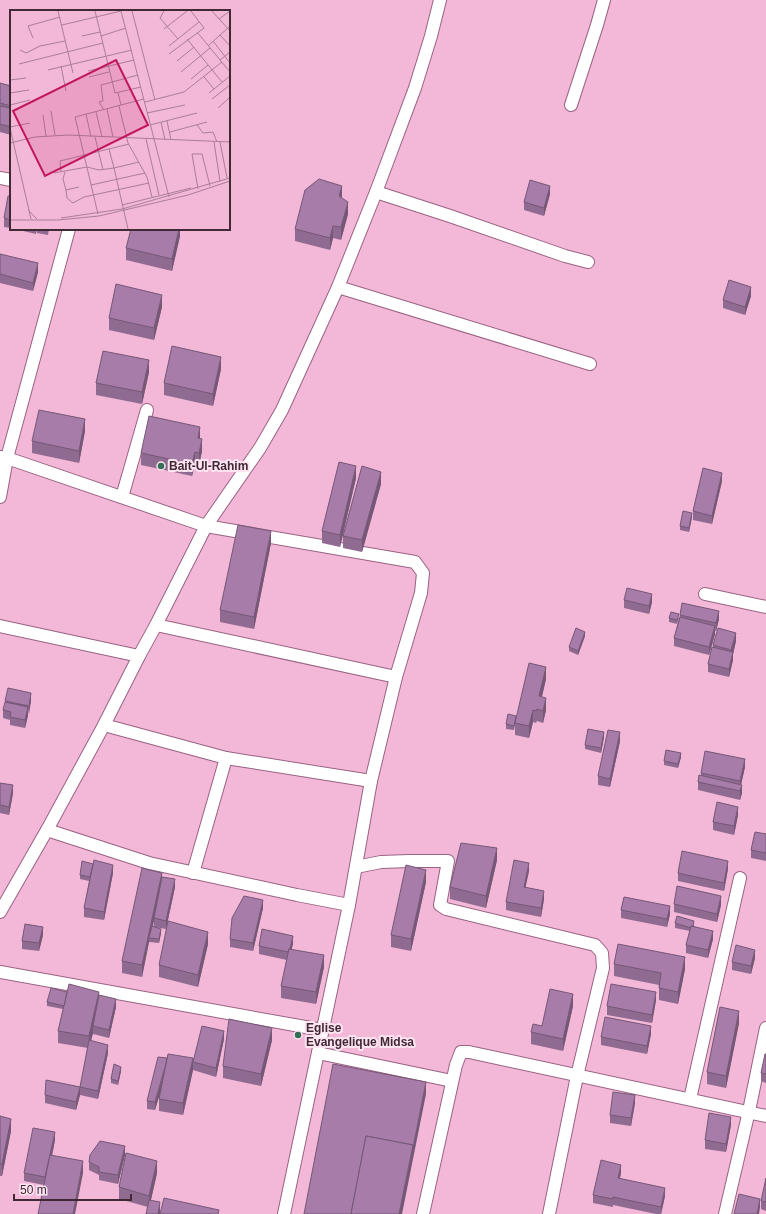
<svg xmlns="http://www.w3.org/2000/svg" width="766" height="1214" font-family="Arial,sans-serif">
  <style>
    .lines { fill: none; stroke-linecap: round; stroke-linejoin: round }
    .minor-casing { stroke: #996382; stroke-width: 14 }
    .minor { stroke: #fff; stroke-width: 12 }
    .wall { fill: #906b91 }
    .shaded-wall { fill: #755776 }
    .building { fill: #a77ca9; stroke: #755776 }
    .poi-dot { fill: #356f57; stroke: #fee4f1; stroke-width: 1.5 }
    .labels { text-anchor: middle; stroke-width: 4; stroke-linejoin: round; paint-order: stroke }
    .poi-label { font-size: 12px; font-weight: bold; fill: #402835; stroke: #fee4f1; text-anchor: start }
    .inset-road { fill: none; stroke: #ab7e97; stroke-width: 1 }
    .view { fill: #c2185b; fill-opacity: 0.15; stroke: #c2185b; stroke-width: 2 }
    .inset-edge { fill: none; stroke: #402835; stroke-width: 2 }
  </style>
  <rect width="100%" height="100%" fill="#f3b7d8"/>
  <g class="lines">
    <!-- minor casing -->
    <g class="minor-casing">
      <g id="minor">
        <path d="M571,105L597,25L604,0"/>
        <path d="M0,178L11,180"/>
        <path d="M376,192L450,216L565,256L588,262"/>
        <path d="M338,287L590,364"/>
        <path d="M0,457L7,458L206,526L415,562L423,573L421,593L396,677L371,781L349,905L284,1214"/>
        <path d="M0,497L7,458L69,229"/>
        <path d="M122,497L147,410"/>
        <path d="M705,594L766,607"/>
        <path d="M156,625L396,677"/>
        <path d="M0,626L139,656"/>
        <path d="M104,725L226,758L371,781"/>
        <path d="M47,830L149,863L297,895L349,905"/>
        <path d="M356,867L381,862L409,861H448L440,905L446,909L595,945L602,953L603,968L577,1076L549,1214"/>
        <path d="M193,873L226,758"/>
        <path d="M0,912L47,830L104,725L139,656L156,625L206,526L260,448L282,410L338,287L376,192L415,88L431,36L440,0"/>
        <path d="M0,972L322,1030"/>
        <path d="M318,1053L452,1081"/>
        <path d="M690,1099L740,878"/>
        <path d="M423,1214L456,1065L461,1052H469L766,1116"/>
        <path d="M725,1214L749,1111L766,1028"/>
      </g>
    </g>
    <!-- minor -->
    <use href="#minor" class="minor"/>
  </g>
  <!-- wall -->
  <g class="wall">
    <path d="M0,83L11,86V135L0,132Z"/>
    <path d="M550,194L544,216L524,210V202Z"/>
    <path d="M11,196V228L4,227V218Z"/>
    <path d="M342,198L348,214L341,240L333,238L330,250L295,241V229Z"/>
    <path d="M19,229H37L36,234L19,230Z"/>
    <path d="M37,229H49L48,235L37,233Z"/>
    <path d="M180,229V236L172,271L126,260V248Z"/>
    <path d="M0,254L38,272L33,291L0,283Z"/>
    <path d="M751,296L745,315L723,308V300Z"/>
    <path d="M162,307L154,340L109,330V318Z"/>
    <path d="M221,369L213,406L164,395V383Z"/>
    <path d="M149,372L142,404L96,395V383Z"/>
    <path d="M85,431L79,463L32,453V441Z"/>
    <path d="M202,451L199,465L195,464L192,476L141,465V453Z"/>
    <path d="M356,478L340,547L322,543V531Z"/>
    <path d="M722,481L712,524L693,520V511Z"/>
    <path d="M381,484L362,552L343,548V536Z"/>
    <path d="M692,517L689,532L680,530V526Z"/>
    <path d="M271,543L254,629L220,622V610Z"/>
    <path d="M624,600L652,602L649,614L624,608Z"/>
    <path d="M680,615L719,619L716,631H715V634L709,655L674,646V638Z"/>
    <path d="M669,618H679L677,624L669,622Z"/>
    <path d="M585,636L578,655L569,651V647Z"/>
    <path d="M736,641L733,654V660L729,677L708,672V664L713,648V645Z"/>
    <path d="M546,679L542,697L546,710L543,723L537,721L536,723L533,722L529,738L515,735V725L514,730L506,729V724L516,719Z"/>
    <path d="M5,701H31L25,728L10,725V720L3,718V710L5,705Z"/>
    <path d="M604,737L601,753L585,749V745Z"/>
    <path d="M620,741L610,787L598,785V776Z"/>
    <path d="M681,757L678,768L664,765V761Z"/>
    <path d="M745,767L741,785L742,793L740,800L698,790V782L701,776V773Z"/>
    <path d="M0,783L13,793L9,815L0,813Z"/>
    <path d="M738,815L734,835L713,830V822Z"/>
    <path d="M766,834V861L751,858V850Z"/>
    <path d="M497,860L486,908L450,899V887Z"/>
    <path d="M93,864L113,873L104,920L84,917V908L89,881L80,879V875Z"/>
    <path d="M728,869L724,891L678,881V873Z"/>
    <path d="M529,871L525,887L544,899L541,917L506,910V902Z"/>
    <path d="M162,877L175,887L166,929L154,927V919L153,926L161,933L159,943L149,942L142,977L122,973V961Z"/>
    <path d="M426,882L411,951L391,947V935Z"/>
    <path d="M674,904L721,905L717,922L674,912Z"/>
    <path d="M263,908L253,951L230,947V939Z"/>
    <path d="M621,910L670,914L667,927L621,918Z"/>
    <path d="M675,923L694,925V926L713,939L708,958L686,953V945L690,931L675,928Z"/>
    <path d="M43,935L39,951L22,949V941Z"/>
    <path d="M208,944L198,987L159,977V965Z"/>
    <path d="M293,944L291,949L324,967L316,1004L281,998V986L287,960L259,954V946Z"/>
    <path d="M755,958L751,974L732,970V962Z"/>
    <path d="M614,964L685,969L678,1004L659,1000V985L614,976Z"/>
    <path d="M67,992L99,995L116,1007L109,1038L93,1034V1033L91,1041L108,1053L98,1099L80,1095V1087L88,1048L58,1043V1031L63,1009L47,1006V1002Z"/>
    <path d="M656,1000L652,1023L607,1015V1006Z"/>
    <path d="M573,1006L563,1051L531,1044V1032Z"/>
    <path d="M739,1023L726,1088L707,1084V1072Z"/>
    <path d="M651,1034L647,1054L601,1045V1037Z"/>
    <path d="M224,1039L216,1077L193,1070L183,1115L159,1111V1099L160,1093L155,1110L147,1109V1101L193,1062Z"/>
    <path d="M272,1040L261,1086L223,1078V1066Z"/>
    <path d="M766,1054V1083L761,1081V1073Z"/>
    <path d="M121,1071L118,1085L111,1083V1079Z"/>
    <path d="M45,1095H80L76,1110L45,1103Z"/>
    <path d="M635,1103L631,1126L610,1123V1115Z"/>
    <path d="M0,1116L11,1131L2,1176H0Z"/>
    <path d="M731,1125L726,1152L705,1149V1140Z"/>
    <path d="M55,1140L52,1155L83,1173L44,1185L24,1181V1173Z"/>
    <path d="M125,1155L118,1184L99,1180V1175L89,1170V1162Z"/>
    <path d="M157,1173L151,1200L160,1210V1214H146L148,1207L119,1199V1187Z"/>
    <path d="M621,1173L620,1178L665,1196L661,1214H656L613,1205V1207L593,1203V1195Z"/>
    <path d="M766,1178V1211L761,1209V1201Z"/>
  </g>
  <!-- shaded-wall -->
  <g class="shaded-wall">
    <path d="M342,186V198L339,196Z"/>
    <path d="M550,186V194L544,216V208Z"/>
    <path d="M348,202V214L341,240V227Z"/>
    <path d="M333,226V238L330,250V238Z"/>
    <path d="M179,229H180V236L172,271V259Z"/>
    <path d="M38,263V272L33,291V283Z"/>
    <path d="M751,287V296L745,315V307Z"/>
    <path d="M162,295V307L154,340V328Z"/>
    <path d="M221,357V369L213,406V394Z"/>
    <path d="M149,360V372L142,404V392Z"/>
    <path d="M85,419V431L79,463V451Z"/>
    <path d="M200,427V439L198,438Z"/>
    <path d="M202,439V451L199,465V453Z"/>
    <path d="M195,452V464L192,476V464Z"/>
    <path d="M356,466V478L340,547V535Z"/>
    <path d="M381,472V484L362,552V540Z"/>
    <path d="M722,473V481L712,524V516Z"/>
    <path d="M692,513V517L689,532V528Z"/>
    <path d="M271,531V543L254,629V617Z"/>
    <path d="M652,594V602L649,614V606Z"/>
    <path d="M719,611V619L716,631V623Z"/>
    <path d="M715,626V634L709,655V647Z"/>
    <path d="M585,632V636L578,655V651Z"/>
    <path d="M736,633V641L733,654V660L729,677V669L731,658V650Z"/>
    <path d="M546,667V679L539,708V696Z"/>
    <path d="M31,693V701L29,714V706Z"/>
    <path d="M546,698V710L543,723V711Z"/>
    <path d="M28,707V716L25,728V720Z"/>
    <path d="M533,710V722L529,738V726Z"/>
    <path d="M604,732V737L601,753V748Z"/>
    <path d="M620,732V741L610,787V779Z"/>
    <path d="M681,753V757L678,768V764Z"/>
    <path d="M745,759V767L740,789V781Z"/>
    <path d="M13,785V793L9,815V807Z"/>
    <path d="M742,785V793L740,800V791Z"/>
    <path d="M738,807V815L734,835V826Z"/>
    <path d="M497,848V860L486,908V896Z"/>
    <path d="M728,861V869L724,891V883Z"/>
    <path d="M529,863V871L524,895V887Z"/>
    <path d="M113,865V873L104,920V912Z"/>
    <path d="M426,870V882L411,951V939Z"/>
    <path d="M162,873V885L150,938H149V942L142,977V965Z"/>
    <path d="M175,879V887L166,929V921Z"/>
    <path d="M544,891V899L541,917V908Z"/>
    <path d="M721,896V905L717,922V914Z"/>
    <path d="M263,900V908L253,951V943Z"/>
    <path d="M670,906V914L667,927V919Z"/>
    <path d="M43,927V935L39,951V943Z"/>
    <path d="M161,929V933L159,943V939Z"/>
    <path d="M713,931V939L708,958V950Z"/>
    <path d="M208,932V944L198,987V975Z"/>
    <path d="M293,936V944L289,961V952Z"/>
    <path d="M755,950V958L751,974V966Z"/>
    <path d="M324,955V967L316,1004V992Z"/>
    <path d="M685,957V969L678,1004V992Z"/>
    <path d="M99,992V1004L93,1026V1033L89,1048V1036Z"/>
    <path d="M656,992V1000L652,1023V1015Z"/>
    <path d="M573,994V1006L563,1051V1039Z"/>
    <path d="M116,999V1007L109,1038V1030Z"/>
    <path d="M739,1011V1023L726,1088V1076Z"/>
    <path d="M651,1026V1034L647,1054V1046Z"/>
    <path d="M272,1028V1040L261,1086V1074Z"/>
    <path d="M224,1031V1039L216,1077V1068Z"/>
    <path d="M108,1045V1053L98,1099V1091Z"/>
    <path d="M168,1058V1066L155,1110V1102Z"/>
    <path d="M193,1058V1070L183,1115V1103Z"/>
    <path d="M121,1067V1071L118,1085V1081Z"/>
    <path d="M426,1082V1094L402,1214H399Z"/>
    <path d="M80,1087V1095L76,1110V1102Z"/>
    <path d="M635,1095V1103L631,1126V1118Z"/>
    <path d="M731,1117V1125L726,1152V1144Z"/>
    <path d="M11,1119V1131L2,1176V1164Z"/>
    <path d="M55,1132V1140L46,1186V1178Z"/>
    <path d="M125,1146V1155L118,1184V1175Z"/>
    <path d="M83,1161V1173L75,1214H73Z"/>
    <path d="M157,1161V1173L149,1208V1196Z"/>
    <path d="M621,1165V1173L618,1186V1178Z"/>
    <path d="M665,1188V1196L661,1214V1207Z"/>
    <path d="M760,1199V1207L759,1214H757Z"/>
    <path d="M160,1202V1214H158Z"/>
  </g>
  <!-- building -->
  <g class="building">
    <path d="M0,83L11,86V106L0,103Z"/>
    <path d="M0,106L11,108V127L0,124Z"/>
    <path d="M319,179L342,186L339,196L348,202L341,227L333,226L330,238L295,229L305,190Z"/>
    <path d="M530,180L550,186L544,208L524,202Z"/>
    <path d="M8,196H11V220L4,218Z"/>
    <path d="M39,229H48V231Z"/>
    <path d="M131,229H179L172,259L126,248Z"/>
    <path d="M0,254L38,263L33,283L0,274Z"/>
    <path d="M729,280L751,287L745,307L723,300Z"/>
    <path d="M116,284L162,295L154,328L109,318Z"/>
    <path d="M172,346L221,357L213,394L164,383Z"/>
    <path d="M103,351L149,360L142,392L96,383Z"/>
    <path d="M39,410L85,419L79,451L32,441Z"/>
    <path d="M149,416L200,427L198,438L202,439L199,453L195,452L192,464L141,453Z"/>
    <path d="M339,462L356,466L340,535L322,531Z"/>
    <path d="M362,466L381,472L362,540L343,536Z"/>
    <path d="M703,468L722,473L712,516L693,511Z"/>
    <path d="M683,511L692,513L689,528L680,526Z"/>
    <path d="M238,525L271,531L254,617L220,610Z"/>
    <path d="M627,588L652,594L649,606L624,600Z"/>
    <path d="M682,603L719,611L716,623L680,615Z"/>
    <path d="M671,612L679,614L677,620L669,618Z"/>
    <path d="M680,617L715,626L709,647L674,638Z"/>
    <path d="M576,628L585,632L578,651L569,647Z"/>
    <path d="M718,628L736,633L731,650L713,645Z"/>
    <path d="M712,647L733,652L729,669L708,664Z"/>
    <path d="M529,663L546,667L539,696L546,698L543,711L537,709L536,711L533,710L529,726L515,723Z"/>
    <path d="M8,688L31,693L29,706L5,701Z"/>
    <path d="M5,702L28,707L25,720L10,717L11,712L3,710Z"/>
    <path d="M508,714L516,716L514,726L506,724Z"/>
    <path d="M588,729L604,732L601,748L585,745Z"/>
    <path d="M608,730L620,732L610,779L598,776Z"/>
    <path d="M666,750L681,753L678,764L664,761Z"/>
    <path d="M705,751L745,759L740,781L701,773Z"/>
    <path d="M699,775L742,785L740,791L698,782Z"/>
    <path d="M0,783L13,785L9,807L0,805Z"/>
    <path d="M717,802L738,807L734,826L713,822Z"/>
    <path d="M755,832L766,834V853L751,850Z"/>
    <path d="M461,843L497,848L486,896L450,887Z"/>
    <path d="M682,851L728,861L724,883L678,873Z"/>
    <path d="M94,860L113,865L104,912L84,908Z"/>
    <path d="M514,860L529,863L524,887L544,891L541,908L506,902Z"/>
    <path d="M82,861L93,864L90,877L80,875Z"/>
    <path d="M406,865L426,870L411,939L391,935Z"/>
    <path d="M142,868L162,873L142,965L122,961Z"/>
    <path d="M162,877L175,879L166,921L154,918Z"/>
    <path d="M677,886L721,896L717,914L674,904Z"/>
    <path d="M244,896L263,900L253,943L230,939L232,918Z"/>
    <path d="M624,897L670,906L667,919L621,910Z"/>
    <path d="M677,916L694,921L693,926H691V928L675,923Z"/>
    <path d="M168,921L208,932L198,975L159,965Z"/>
    <path d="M25,924L43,927L39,943L22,941Z"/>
    <path d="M152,926L161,929L159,939L149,938Z"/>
    <path d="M691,926L713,931L708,950L686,945Z"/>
    <path d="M262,929L293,936L290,949H289L288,952L259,946Z"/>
    <path d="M618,944L685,957L678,992L659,988L661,973L614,964Z"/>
    <path d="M736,945L755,950L751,966L732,962Z"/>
    <path d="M289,949L324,955L316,992L281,986Z"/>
    <path d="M69,984L99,992L89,1036L58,1031Z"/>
    <path d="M611,984L656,992L652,1015L607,1006Z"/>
    <path d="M51,988L67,992L64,1006L47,1002Z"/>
    <path d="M550,989L573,994L563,1039L531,1032L533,1024L542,1026Z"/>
    <path d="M99,995L116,999L109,1030L93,1026Z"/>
    <path d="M720,1007L739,1011L726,1076L707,1072Z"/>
    <path d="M605,1017L651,1026L647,1046L601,1037Z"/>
    <path d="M229,1019L272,1028L261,1074L223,1066Z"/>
    <path d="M202,1026L224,1031L216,1068L193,1062Z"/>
    <path d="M89,1040L108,1045L98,1091L80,1087Z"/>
    <path d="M168,1054L193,1058L183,1103L159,1099Z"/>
    <path d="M765,1054H766V1074L761,1073Z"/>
    <path d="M158,1057L167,1058L165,1067L155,1102L147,1101Z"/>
    <path d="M114,1064L121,1067L118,1081L111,1079Z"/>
    <path d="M333,1064L426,1082L413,1148V1145L366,1136L351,1214H304Z"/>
    <path d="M46,1080L80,1087L76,1102L45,1095Z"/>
    <path d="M613,1092L635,1095L631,1118L610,1115Z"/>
    <path d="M709,1113L731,1117L726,1144L705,1140Z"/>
    <path d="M0,1116L11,1119L2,1164H0Z"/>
    <path d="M33,1128L55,1132L45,1177L24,1173Z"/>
    <path d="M366,1136L413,1145L399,1214H351Z"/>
    <path d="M100,1141L125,1146L118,1175L99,1172V1167L89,1162L90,1155Z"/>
    <path d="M126,1153L157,1161L149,1196L119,1187Z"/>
    <path d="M50,1155L83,1161L73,1214H38Z"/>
    <path d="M601,1160L621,1165L618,1178L665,1188L661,1207L613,1197V1199L593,1195Z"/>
    <path d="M766,1178V1202L761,1201Z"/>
    <path d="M739,1194L760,1199L757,1214H734Z"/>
    <path d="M164,1198L219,1210L218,1214H160Z"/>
    <path d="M149,1200L160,1202L158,1214H146Z"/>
  </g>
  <!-- markers -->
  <g class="poi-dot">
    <circle cx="161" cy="466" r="4"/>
    <circle cx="298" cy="1035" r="4"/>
  </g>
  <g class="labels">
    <!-- poi labels -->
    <g class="poi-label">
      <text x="169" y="470">Bait-Ul-Rahim</text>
      <text x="306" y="1032">Eglise<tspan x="306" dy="14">Evangelique Midsa</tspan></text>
    </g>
  </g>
  <!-- overview -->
  <g transform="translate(10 10)">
    <rect width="220" height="220" fill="#f3b7d8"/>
    <path class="inset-road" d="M48,1L63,63M85,1L105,83L131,77M111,1L159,187M122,1L145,90M154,1L150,8L168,29M202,1L220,21M209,9L220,1M52,15L111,1M154,19L177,1M187,22L220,62M210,25L220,36M72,26L90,22M91,26L116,18M23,28L18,16L50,7M177,29L212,72M203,31L220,53M159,36L189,12M198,36L220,16M10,40L16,43L30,36L55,31M159,44L194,18L181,1M210,50L220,42M167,51L184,37M9,54L93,33M51,56L56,81M38,60L122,40M78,61L124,50M171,62L200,38M79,67L99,62M194,67L204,79M181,69L198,55M0,70L16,68M0,83L19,80M108,83L111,95M199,83L220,66M202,89L220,75M135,92L174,82L212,52M0,95L20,90M109,96L118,133L137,167L142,187M208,98L219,88M97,99L103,127M94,100L89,92L93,91L91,75L128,65M41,101L45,125M86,102L92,127M137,103L175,95M76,104L81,127M33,105L36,126M157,111L161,130M151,112L155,130M140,115L187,103M187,115L193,123L203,122L207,132M0,117L20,113M0,118L21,209M160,122L197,112M85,127L93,160M136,129L149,185M204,132L210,171M210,132L217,168M0,133L25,127L58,125L220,132M51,162L50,151L119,134M55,162L53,169L56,180L69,177M44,163L77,157L89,160L104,158L99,139M81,175L135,163M188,179L182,144H192L200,176M56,180L57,188L63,193L74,187L139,173M112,195L181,178M18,200L27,209M88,204L65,107L134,89M51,208L112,199L220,168M0,210H48L89,206L178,185L220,171M118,219L104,158L129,152"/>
    <path class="view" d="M106,50L138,115L35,166L3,101Z"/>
    <rect width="220" height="220" class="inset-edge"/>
  </g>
  <!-- scale -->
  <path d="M14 1194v6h117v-6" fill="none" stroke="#402835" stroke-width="2"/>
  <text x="20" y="1194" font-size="12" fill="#402835" stroke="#fee4f1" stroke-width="3" paint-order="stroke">50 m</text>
</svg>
